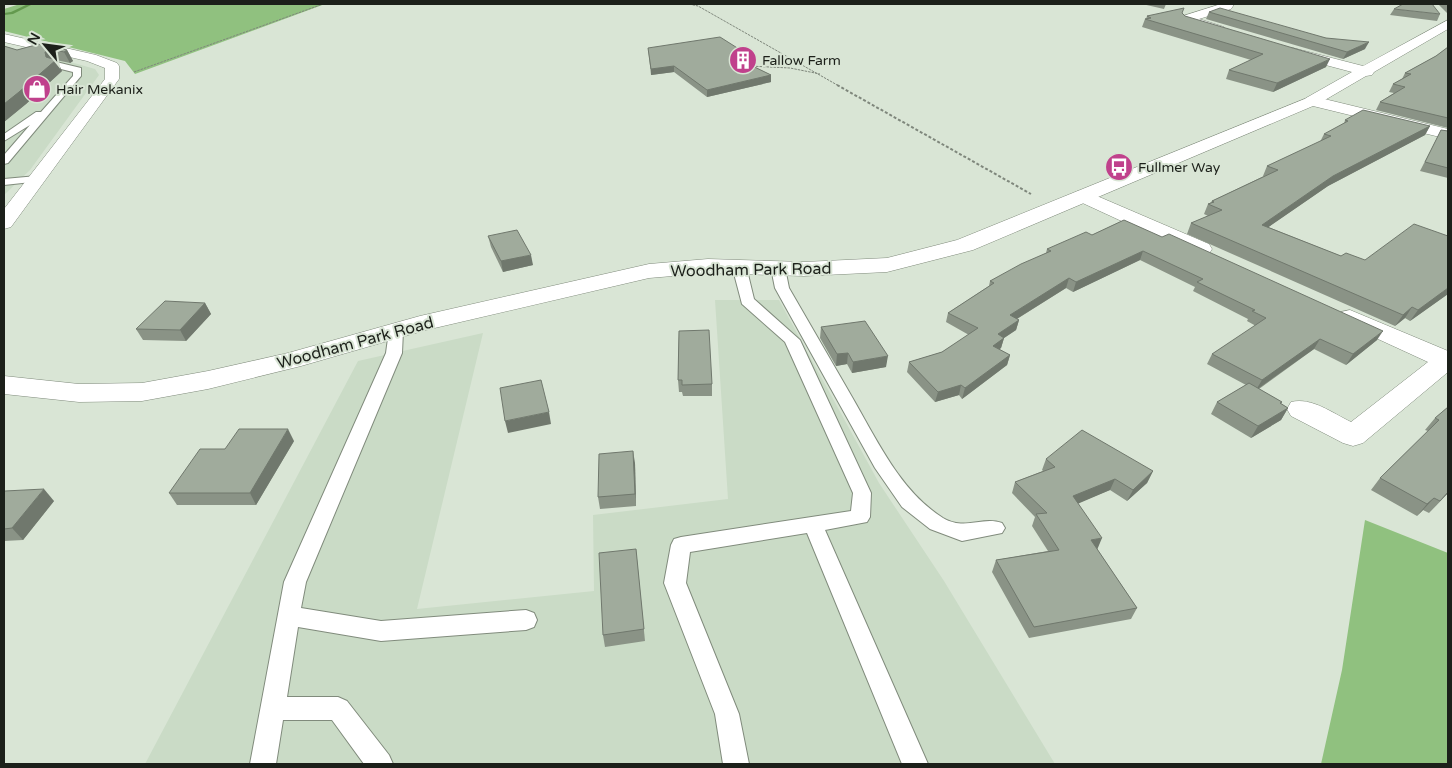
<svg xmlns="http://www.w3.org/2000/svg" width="1452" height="768" font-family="'Varela Round',sans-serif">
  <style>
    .built { fill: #cadbc6 }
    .green { fill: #90c17f }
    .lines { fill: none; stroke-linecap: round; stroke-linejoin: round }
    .stream { fill: #63994e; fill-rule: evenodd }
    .lane-casing { stroke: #808b7c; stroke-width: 2 }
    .street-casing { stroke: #808b7c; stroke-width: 1 }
    .secondary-casing { stroke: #808b7c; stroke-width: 1 }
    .path-far1 { stroke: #7f877c; stroke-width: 1; stroke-dasharray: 2.5 1; stroke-linecap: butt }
    .path { stroke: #7f877c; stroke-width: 2; stroke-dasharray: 3 2; stroke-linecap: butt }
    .lane { fill: #fff; fill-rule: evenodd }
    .street { fill: #fff; fill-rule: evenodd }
    .secondary { fill: #fff; fill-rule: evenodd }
    .wall { fill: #8a9386 }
    .shaded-wall { fill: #70786d }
    .building { fill: #a0ab9c; stroke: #70786d }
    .labels { text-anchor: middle; stroke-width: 4; stroke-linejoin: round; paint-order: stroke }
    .far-poi-label { font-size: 14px; fill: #1c201a; stroke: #d9e5d5; text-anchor: start }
    .street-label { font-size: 16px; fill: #1c201a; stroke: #d9e5d5 }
  </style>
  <rect width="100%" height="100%" fill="#d9e5d5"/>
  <!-- built -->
  <g class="built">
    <path d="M52,53L67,61L95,69L99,75L30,170L4,195V67Z"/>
    <path d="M715,300H779L879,483L944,581L1055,764H145L358,361L483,333L417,609L594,591L593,515L728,499Z"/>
  </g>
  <!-- green -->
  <g class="green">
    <path d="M20,4H325L135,74L125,61L4,31V9Z"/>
    <path d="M1365,520L1448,553V764H1321L1342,670Z"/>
  </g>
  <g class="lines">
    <!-- stream -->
    <path class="stream" d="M28,4H33L13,14L4,15V13L11,12Z"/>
    <!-- lane casing -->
    <g class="lane-casing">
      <g id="lane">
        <path d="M56,62L81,68V76L8,163L4,164V155L30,125L4,141V134L36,112H41L73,76V72L53,67L52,65Z"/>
        <path d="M37,176L41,177L43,179L41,181L4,185V179Z"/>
        <path d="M739,262L746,266L754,299L800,340L871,493L870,517L867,522L825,530L928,764H902L807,533L690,552L686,583L739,714L749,764H723L715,714L664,583L671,545L674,539L681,537L851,511L853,493L785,342L742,304L732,266Z"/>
        <path d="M778,264L785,268L789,288C810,324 831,361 852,397C877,440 900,491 943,518C965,531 982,516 1002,523L1005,528L1002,533L962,541L930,529L902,507L875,468L775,288L771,268Z"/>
        <path d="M396,327L401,328L403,331L402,353L306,582L301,608L381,621L526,610L534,613L537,620L534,627L526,630L381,641L298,627L287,697H338L347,701L389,755L393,764H364L332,720H283L276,764H250L284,582L386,353L389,331L391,328Z"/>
      </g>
    </g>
    <!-- street casing -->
    <g class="street-casing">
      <g id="street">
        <path d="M1221,4H1233V6L1231,9L1199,19L1224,27L1225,30L1224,33H1214L1183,22L1181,19L1183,16Z"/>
        <path d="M1448,20V29L1374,72L1372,75L1366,76L1318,104H1306L1304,101L1306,98L1352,72L1288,55L1286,52L1288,49L1293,48L1363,66Z"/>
        <path d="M1083,190L1209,244L1212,249L1209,254L1201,256L1193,254L1076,200L1073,196L1076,192Z"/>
        <path d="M1350,310L1448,351V372L1363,443L1353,446L1343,443L1291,416L1287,409L1291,402C1312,397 1332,413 1351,422L1428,362L1341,322L1338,317L1341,312Z"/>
      </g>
    </g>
    <!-- secondary casing -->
    <g class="secondary-casing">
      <g id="secondary">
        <path d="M4,34L96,55L117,63L119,66V79L11,227L4,229V209L105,79V68L87,61L4,42Z"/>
        <path d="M1312,96L1448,129V139L1313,106L973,250L887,272L804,276L708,273L649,278L426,330L301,366L208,389L142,401L79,402L4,394V376L79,384L142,383L208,371L288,353L420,316L649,264L708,259L804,262L887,258L957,240Z"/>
      </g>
    </g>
    <!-- path-far1 -->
    <g class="path-far1">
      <path d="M689,4L698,6L839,86"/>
      <path d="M749,66L790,68L820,74"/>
      <path d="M134,72L323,4"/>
    </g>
    <!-- path -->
    <path class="path" d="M837,85L1031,194"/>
    <!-- lane -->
    <use href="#lane" class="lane"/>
    <!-- street -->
    <use href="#street" class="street"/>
    <!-- secondary -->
    <use href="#secondary" class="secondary"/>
  </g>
  <!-- wall -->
  <g class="wall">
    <path d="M1142,4H1166L1164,9Z"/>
    <path d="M1438,4H1448V14Z"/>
    <path d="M1394,9L1440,14L1437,21L1390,15Z"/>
    <path d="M1209,12L1326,38L1365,49L1343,59L1206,19Z"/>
    <path d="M1182,13L1185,16L1326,67L1273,92L1226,79L1229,70L1251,60L1142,27L1145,19H1146L1147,16Z"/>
    <path d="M39,44L67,50L73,61L70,63L56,60L62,71L26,104L4,122V46L17,50Z"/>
    <path d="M1448,47V128L1376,110L1380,102L1394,93L1389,92L1393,84L1402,79L1405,73L1436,56Z"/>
    <path d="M648,48L750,56V62L746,63L771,75V82L707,97L674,72L651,75Z"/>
    <path d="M1345,120L1430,126L1425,135L1328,186L1268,227L1341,256L1448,294L1410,321L1405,318L1395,326L1187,234L1191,223L1208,216L1204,214L1208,204L1210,203L1212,201L1264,176H1263L1267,166L1320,142L1324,134L1344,124Z"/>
    <path d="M1441,130L1448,131V178L1420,171Z"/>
    <path d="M1124,220L1377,340L1346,365L1314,349L1259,389L1282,402L1281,404L1288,408L1281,420L1251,438L1211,414L1217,402L1246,385L1207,364L1212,354L1256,326L1247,321L1248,319L1193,291L1195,287L1140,260L1073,292L1066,288L1017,319L1019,320L1016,330L1004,338L1001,348L999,349L1010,355L1007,365L962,399L959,395L935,402L907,372L909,362L942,352L969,335L946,322L948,313L989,286L990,281L1046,253L1047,249L1092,235Z"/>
    <path d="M488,236L533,265L503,272L491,247Z"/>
    <path d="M205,303L211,314L186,341L143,340L136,329Z"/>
    <path d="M821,327L886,367L852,373L847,364L836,366L820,338Z"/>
    <path d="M679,331L712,384V396H683L682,392H679L678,380Z"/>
    <path d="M1448,407V493L1429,513L1423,510L1417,516L1371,490L1380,478L1428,431L1425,430L1435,418Z"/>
    <path d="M294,441L256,505H177L169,493L225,449Z"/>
    <path d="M1046,459L1153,471L1147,483L1127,501L1110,490L1078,503L1097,549L1137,608L1131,619L1029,638L992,572L996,560L1048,551L1032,526L1035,517L1012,493L1015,482L1043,471L1042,470Z"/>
    <path d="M635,463L636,506L600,509L598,497Z"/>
    <path d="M4,492L54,501L23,540L4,541Z"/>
    <path d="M636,549L645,641L605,647L603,635Z"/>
  </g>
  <!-- shaded-wall -->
  <g class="shaded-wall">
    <path d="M1369,42L1365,49L1343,59L1347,52Z"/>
    <path d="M51,49L62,71L26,104L4,122V104L46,57L45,52Z"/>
    <path d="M67,50L73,61L70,63L64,52Z"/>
    <path d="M750,56V62L735,64L736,58Z"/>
    <path d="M1330,59L1326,67L1273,92L1277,83Z"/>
    <path d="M674,66V72L651,75V69Z"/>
    <path d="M771,75V82L707,97V90Z"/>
    <path d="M1430,126L1425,135L1328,186L1257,235L1262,225L1333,176Z"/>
    <path d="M1143,251L1140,260L1073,292L1076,282Z"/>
    <path d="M531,255L533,265L503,272L501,261Z"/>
    <path d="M1069,278L1066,288L1007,325L1010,315Z"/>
    <path d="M1448,288V294L1410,321L1418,310Z"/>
    <path d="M205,303L211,314L186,341L180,330Z"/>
    <path d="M1412,307L1405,318L1395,326L1403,315Z"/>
    <path d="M1019,320L1016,330L1004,338L1001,348L990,356L993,346L998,334Z"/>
    <path d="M1383,331L1377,340L1346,365L1353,354Z"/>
    <path d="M1320,339L1314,349L1256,390L1262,380Z"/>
    <path d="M848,353L847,364L836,366L837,354Z"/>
    <path d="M1010,355L1007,365L962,399L965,388Z"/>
    <path d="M888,356L886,367L852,373L853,362Z"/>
    <path d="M961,385L959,395L935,402L938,392Z"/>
    <path d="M1288,408L1281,420L1251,438L1258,426Z"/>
    <path d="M549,412L551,424L508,433L505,421Z"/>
    <path d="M288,429L294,441L256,505L250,493Z"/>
    <path d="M633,451L635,463L636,506L635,494Z"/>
    <path d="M1153,471L1147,483L1127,501L1133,490Z"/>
    <path d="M1115,479L1110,490L1068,508L1073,496Z"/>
    <path d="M44,489L54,501L23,540L12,528Z"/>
    <path d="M1448,492V493L1429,513L1440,501Z"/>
    <path d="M1434,498L1423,510L1417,516L1427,504Z"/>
    <path d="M1102,538L1097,550L1091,540Z"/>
  </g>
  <!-- building -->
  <g class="building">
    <path d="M1403,4H1432L1440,14L1394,9Z"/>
    <path d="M1184,8L1182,13L1185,16L1330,59L1277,83L1229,70L1263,54L1145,19L1151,18L1147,16Z"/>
    <path d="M1220,8L1326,38L1369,42L1347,52L1209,12Z"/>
    <path d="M720,37L750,56L736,58L771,75L707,90L674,66L651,69L648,48Z"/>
    <path d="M39,44L67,50L64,52L51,49L45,52L46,57L56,60L19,92L4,104V46L17,50Z"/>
    <path d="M1448,47V118L1380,102L1405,87L1393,84L1411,74L1405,73L1436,56Z"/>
    <path d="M1363,110L1430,126L1333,176L1262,225L1341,256L1346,253L1365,260L1414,224L1448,236V288L1418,310L1412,307L1403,315L1191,223L1222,210L1208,204L1214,202L1212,201L1278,170L1267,166L1331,136L1324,134L1348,121L1345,120Z"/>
    <path d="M1441,130L1448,131V168L1425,162Z"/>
    <path d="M1124,220L1162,237L1169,234L1383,331L1353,354L1320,339L1262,380L1212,354L1266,318L1252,311L1255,310L1197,282L1203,279L1143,251L1076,282L1069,278L1010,315L1019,320L998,334L1004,338L993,346L1010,355L965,388L961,385L938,392L909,362L942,352L978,328L948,313L994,283L990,281L1021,264L1051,251L1047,249L1086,232L1092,235Z"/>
    <path d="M517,230L531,255L501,261L488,236Z"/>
    <path d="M165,301L205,303L180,330L136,329Z"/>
    <path d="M865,321L888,356L853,362L848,353L837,354L821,327Z"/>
    <path d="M709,330L712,384L682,385V380H678L679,331Z"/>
    <path d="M541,380L549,412L505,421L500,388Z"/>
    <path d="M1249,383L1282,402L1280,403L1288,408L1258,426L1217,402Z"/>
    <path d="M1448,407V492L1440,501L1434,498L1427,504L1380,478L1439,420L1435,418Z"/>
    <path d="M239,429H288L250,493H169L200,449H225Z"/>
    <path d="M1082,430L1153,471L1133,490L1115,479L1073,496L1102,538L1091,540L1137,608L1034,627L996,560L1059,550L1036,514L1047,513L1015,482L1055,467L1046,459Z"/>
    <path d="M633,451L635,494L598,497L599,454Z"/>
    <path d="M44,489L12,528L4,529V492L5,491Z"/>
    <path d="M636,549L644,629L603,635L599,553Z"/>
  </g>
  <!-- icons -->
  <defs>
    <g id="building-disc" transform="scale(1.4375)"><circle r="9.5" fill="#c0418c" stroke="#d9e5d5"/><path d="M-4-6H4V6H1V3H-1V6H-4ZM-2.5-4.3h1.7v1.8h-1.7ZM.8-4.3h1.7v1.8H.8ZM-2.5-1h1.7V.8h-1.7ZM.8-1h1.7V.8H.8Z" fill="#fff"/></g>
    <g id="shop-disc" transform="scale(1.4375)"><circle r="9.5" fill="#c0418c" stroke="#d9e5d5"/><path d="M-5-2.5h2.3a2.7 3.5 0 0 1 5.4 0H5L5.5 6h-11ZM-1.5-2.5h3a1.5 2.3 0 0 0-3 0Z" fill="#fff"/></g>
    <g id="bus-disc" transform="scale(1.4375)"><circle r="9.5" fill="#c0418c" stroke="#d9e5d5"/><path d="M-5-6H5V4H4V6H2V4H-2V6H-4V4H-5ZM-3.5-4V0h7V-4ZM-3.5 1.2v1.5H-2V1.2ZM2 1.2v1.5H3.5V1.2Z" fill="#fff"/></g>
  </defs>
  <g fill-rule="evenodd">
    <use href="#building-disc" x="743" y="60"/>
    <use href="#shop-disc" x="37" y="89"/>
    <use href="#bus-disc" x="1119" y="167"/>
  </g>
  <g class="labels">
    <!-- far-poi labels -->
    <g class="far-poi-label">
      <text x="762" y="65">Fallow Farm</text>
      <text x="56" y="94">Hair Mekanix</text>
      <text x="1138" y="172">Fullmer Way</text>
    </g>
    <!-- street labels -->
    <g class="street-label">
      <text transform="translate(751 269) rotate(-1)" y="6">Woodham Park Road</text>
      <text transform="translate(355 342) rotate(-15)" y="6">Woodham Park Road</text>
    </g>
  </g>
  <!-- border -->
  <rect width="1452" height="768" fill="none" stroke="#1c201a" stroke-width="10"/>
  <!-- north arrow -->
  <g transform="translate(45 45) rotate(299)" stroke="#d9e5d5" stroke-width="4" paint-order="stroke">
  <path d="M0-4L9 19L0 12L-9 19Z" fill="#1c201a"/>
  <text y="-8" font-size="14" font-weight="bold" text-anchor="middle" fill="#1c201a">N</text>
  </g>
</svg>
